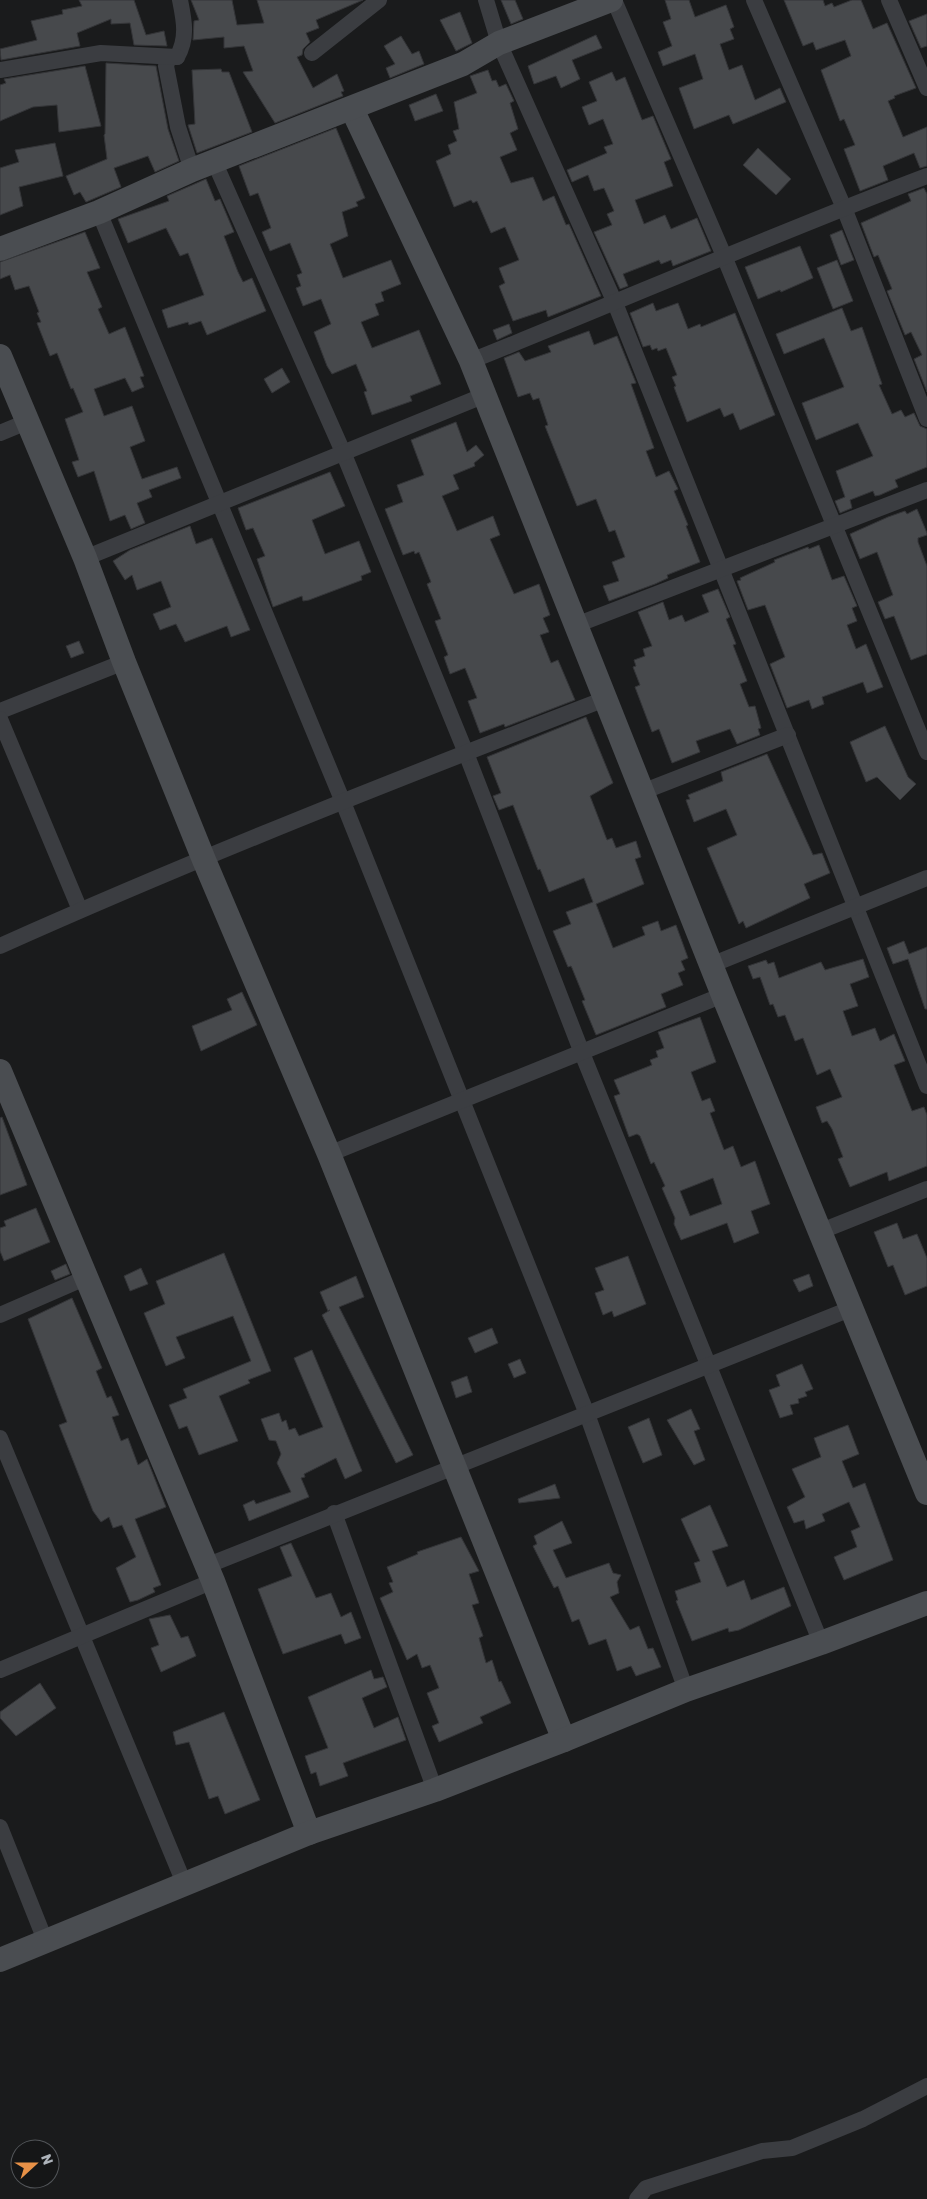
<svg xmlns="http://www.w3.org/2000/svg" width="927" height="2199" font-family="Rubik,sans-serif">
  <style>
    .building { fill: #47494c; stroke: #343538; fill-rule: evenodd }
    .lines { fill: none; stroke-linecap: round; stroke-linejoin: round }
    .street { stroke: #3b3d41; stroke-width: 16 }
    .secondary { stroke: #4a4d51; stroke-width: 24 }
  </style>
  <rect width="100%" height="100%" fill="#1a1b1c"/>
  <!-- building -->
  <g class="building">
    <path d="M79,0H134L146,35L164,31L167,46L134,45L130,23L111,24V19L77,33L80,46L1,60L0,49L37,40L31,21L63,14L62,10L82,6Z"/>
    <path d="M191,0H232L237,25L264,23L257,0H363L316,20L319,28L306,33L310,42L303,49L302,55L297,57L313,88L337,74L344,91L341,92L343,96L275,123L243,72L253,71L244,46L224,48V37L193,40L194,21L199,20Z"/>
    <path d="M501,0H515L523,19L511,24Z"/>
    <path d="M665,0H689L695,17L726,5L734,27L730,29L734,39L720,44L729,70L742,65L755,100L780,88L786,102L733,124L729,115L694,129L679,88L703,79L695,54L663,66L658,52L672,46L663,22L671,19Z"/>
    <path d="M784,0H823L825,6L832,3L834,7L852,0H861L873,29L887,23L916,88L894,96L895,98L888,101L903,137L927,127V166L920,168L914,153L883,166L888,180L860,191L844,149L855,145L844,119L840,121L821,70L851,56L845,40L816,50L813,42L803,46Z"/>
    <path d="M460,12L472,43L456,51L440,20Z"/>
    <path d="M927,14V46L921,48L909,21Z"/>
    <path d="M596,35L602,48L572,60L580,79L561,88L556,76L534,84L528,66Z"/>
    <path d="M401,36L412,54L419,51L424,64L390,78L386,68L395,64L384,46Z"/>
    <path d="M106,63L156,66L168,129L179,161L155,172L148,156L114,168L121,187L86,202L80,192L74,195L66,176L107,159L104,135L105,134Z"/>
    <path d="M85,66L101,126L59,132L57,105L33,107L0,121V85L6,83L4,79Z"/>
    <path d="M221,69L222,72H229L252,132L197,153L188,125L195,124L192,70Z"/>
    <path d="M488,70L492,81L496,80L499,87L506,84L514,101L510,103L518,129L510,133L517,150L500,157L511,183L533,177L543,201L554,196L566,225L569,224L601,296L548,317L546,310L513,321L499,286L505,283L499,268L519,260L505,227L491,233L477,201L473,203L471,200L454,207L436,161L451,154L448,145L457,141L453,131L459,129L454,102L477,93L470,76Z"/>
    <path d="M612,72L616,81L625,77L642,120L653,116L671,159L664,162L673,186L635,200L644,224L665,215L671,229L697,218L711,251L673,266L671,260L661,264L659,260L623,274L628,286L620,289L594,232L612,225L607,214L614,211L604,188L594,191L588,175L572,182L567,170L607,153L604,147L613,144L603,119L589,125L582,107L597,101L589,82Z"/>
    <path d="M436,94L443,111L415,121L409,105Z"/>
    <path d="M336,128L365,198L356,202L358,206L342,212L348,236L330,244L343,278L391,260L401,284L381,292L384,301L375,304L379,315L361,322L372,348L419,330L441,384L410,396L412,401L372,415L364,392L367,391L356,364L332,374L327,366L314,332L331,324L321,299L303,306L296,288L301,286L297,275L302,273L290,243L270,251L262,232L271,228L258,193L250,196L239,166Z"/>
    <path d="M55,143L63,176L19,187L23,206L0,215V168L19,162L15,150Z"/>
    <path d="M758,148L791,179L776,195L743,165Z"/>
    <path d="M206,179L215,201L220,199L234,232L224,236L238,272L243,282L252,278L266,311L207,335L201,321L189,325L188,322L168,328L162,310L204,295L188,253L180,256L166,228L128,243L118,219L169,201L167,196Z"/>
    <path d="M924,188L927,194V392L914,359L922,355L911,332L905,335L887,291L892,289L878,255L874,257L861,223L911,201L908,194Z"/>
    <path d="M842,230L854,260L841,265L830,235Z"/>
    <path d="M85,232L100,268L87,272L102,307L98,309L109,334L125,327L144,376L140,377L144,387L132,392L125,378L94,389L104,416L132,406L145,441L130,447L142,479L177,467L181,478L149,490L152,497L137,503L145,523L131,529L125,515L110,521L94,471L78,477L72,462L79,460L65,419L83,412L73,388L71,389L57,353L50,356L37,323L41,322L37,313L39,312L29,286L15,290L10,275L0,279V262Z"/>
    <path d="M800,246L813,278L781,292L780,290L758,299L745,267Z"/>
    <path d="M837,260L853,301L833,309L817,268Z"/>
    <path d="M653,303L656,311L678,303L688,329L700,324L701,327L735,313L775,415L740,430L733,413L724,417L720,408L687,422L674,387L676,386L672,377L677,375L666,348L658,351L657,348L652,350L650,345L643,347L630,313Z"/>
    <path d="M842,308L851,331L862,327L882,384L879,385L892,414L901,410L905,417L914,413L920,426L927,429V467L895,480L898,487L880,495L875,496L873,491L850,500L852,508L840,513L835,501L845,497L836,471L873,456L858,423L816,440L802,403L844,387L824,338L784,354L776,334Z"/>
    <path d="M509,324L512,333L497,340L493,330Z"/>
    <path d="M589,331L594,345L617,336L636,383L631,384L654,448L646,451L656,477L669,471L678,489L674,491L688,525L686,526L700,562L667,575L668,578L655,584L609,601L603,586L619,581L612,562L625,557L615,530L609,532L596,499L577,506L545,426L548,425L539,398L533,400L530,393L518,397L504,358L519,352L525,361L551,352L548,346Z"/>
    <path d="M282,368L290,382L272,393L264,379Z"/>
    <path d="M456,422L467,452L476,445L484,455L474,463L475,466L453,475L459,489L442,496L446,505L457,531L493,516L500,535L490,539L514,594L539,584L550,615L543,618L549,632L540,635L551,663L558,660L575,700L505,727L504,724L480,733L468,701L477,698L465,668L450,674L444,657L448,655L435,621L441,619L427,584L431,582L419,552L415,554L414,551L403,555L385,509L403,502L397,485L424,475L411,440Z"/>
    <path d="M330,472L345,506L312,520L325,554L359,541L371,572L361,576L362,580L309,600L303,601L302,596L273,607L257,559L265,556L253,528L246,530L238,508Z"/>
    <path d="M917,509L927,533V535L918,538V542L927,566V654L911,660L894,616L885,619L878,602L893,595L877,552L860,559L850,534L888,517L905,511L907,514Z"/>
    <path d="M190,526L196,544L212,538L250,630L231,637L227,626L185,642L176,624L160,630L153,614L171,607L161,581L137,590L132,575L125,580L113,561L130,550Z"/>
    <path d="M819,545L832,580L844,576L857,606L852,608L857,621L847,625L856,649L866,644L883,687L867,693L863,682L822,697L824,704L812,709L809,700L787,708L770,664L785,657L765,605L748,610L737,581L741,580L740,578L775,562L774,560L808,547L809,549Z"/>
    <path d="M718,589L730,617L726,619L736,644L733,645L747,681L740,684L749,707L755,706L761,728L758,729L760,735L737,744L730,729L696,741L700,752L672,763L659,729L652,732L635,687L640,685L633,667L636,666L634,660L645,656L643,649L652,646L638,612L663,602L669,620L682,615L685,622L709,612L702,595Z"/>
    <path d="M79,641L84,653L71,658L66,646Z"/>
    <path d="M586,717L613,783L590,796L607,840L612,838L616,848L636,841L641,857L635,859L644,884L596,904L613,948L645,935L642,927L658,921L661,931L676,925L688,958L681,961L685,970L678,973L683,985L661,994L666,1007L596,1035L582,1001L585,1000L572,968L571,966L568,967L553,931L571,924L566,912L593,902L584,878L549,892L540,869L538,870L513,805L499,810L493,796L501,793L487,757Z"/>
    <path d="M885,726L908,777L916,784L900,800L877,777L866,782L850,742Z"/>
    <path d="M767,754L813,855L822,853L830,873L804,884L810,898L746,928L743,921L739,924L707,848L737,835L726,809L694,822L686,800L690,799L688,795L723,781L721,772Z"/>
    <path d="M904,941L909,954L927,947V1009H925L908,959L893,964L887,948Z"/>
    <path d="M863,959L869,977L850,984L858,1006L843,1011L852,1036L875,1028L880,1041L894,1034L905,1061L894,1065L912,1111L924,1107L927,1115V1166L889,1181L887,1172L850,1187L838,1159L843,1157L832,1129L827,1121L822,1123L816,1107L842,1097L830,1069L817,1075L803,1038L795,1041L785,1015L778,1017L773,1004L770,1005L760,977L753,979L748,966L766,960L768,964L774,962L779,978L821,962L825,970Z"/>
    <path d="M242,992L257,1025L201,1051L192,1026L232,1010L227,999Z"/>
    <path d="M700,1017L716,1062L691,1072L702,1101L710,1098L715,1111L710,1113L724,1150L733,1146L741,1167L755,1161L770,1204L751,1211L759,1233L734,1243L727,1223L681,1240L674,1224L675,1218L662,1188L665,1186L654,1162L651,1164L640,1136L637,1134L629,1137L614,1096L620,1094L614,1080L652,1065L650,1060L658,1057L656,1051L664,1048L658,1032ZM713,1178L722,1204L690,1216L680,1191Z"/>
    <path d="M2,1117L27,1185L0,1195V1118Z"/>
    <path d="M36,1208L50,1242L4,1261L0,1251V1228L6,1226L4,1221Z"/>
    <path d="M897,1223L903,1239L917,1234L927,1258V1286L905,1295L893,1265L888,1267L874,1232Z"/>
    <path d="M224,1253L271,1371L248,1380L250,1383L219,1396L238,1441L199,1455L187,1426L179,1429L169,1405L187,1398L183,1389L251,1361L233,1316L176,1337L185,1358L166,1366L144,1313L165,1304L156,1281Z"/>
    <path d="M628,1256L646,1304L614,1317L612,1311L603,1315L595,1293L604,1290L595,1268Z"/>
    <path d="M66,1264L70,1274L55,1280L51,1271Z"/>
    <path d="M141,1268L148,1284L130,1291L124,1276Z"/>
    <path d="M809,1274L813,1286L799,1292L793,1280Z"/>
    <path d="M356,1276L364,1297L339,1307L413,1455L396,1463L322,1315L330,1310L328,1311L320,1292Z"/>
    <path d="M72,1298L102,1368L96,1371L107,1398L111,1396L119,1415L112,1417L121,1441L128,1438L138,1465L147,1459L166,1507L135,1519L161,1585L153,1588L155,1592L138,1600L130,1602L116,1568L136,1557L122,1525L113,1528L109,1517L101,1522L93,1511L59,1425L67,1422L28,1319Z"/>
    <path d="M492,1328L498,1343L475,1353L468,1338Z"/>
    <path d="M312,1350L362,1471L345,1479L336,1458L304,1474L305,1477L301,1478L309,1497L249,1521L243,1505L254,1500L256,1504L291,1492L277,1463L281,1454L276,1441L269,1440L261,1419L279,1413L282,1422L286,1420L289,1430L295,1428L299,1436L323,1427L294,1358Z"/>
    <path d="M520,1359L526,1373L514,1378L508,1364Z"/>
    <path d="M802,1364L813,1389L805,1392L807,1396L798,1399L799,1403L790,1405L793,1414L780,1418L769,1390L780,1386L776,1375Z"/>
    <path d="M467,1376L472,1392L456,1398L451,1382Z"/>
    <path d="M691,1409L700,1429L694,1431L705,1460L694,1465L667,1420Z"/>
    <path d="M649,1418L662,1455L643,1463L628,1427Z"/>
    <path d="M848,1425L859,1454L842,1461L853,1488L865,1483L893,1560L844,1580L834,1557L857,1547L851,1531L860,1527L849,1502L822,1514L825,1521L806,1529L804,1520L794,1523L787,1507L805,1497L792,1469L821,1457L814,1438Z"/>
    <path d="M555,1484L560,1498L519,1503L518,1499Z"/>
    <path d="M710,1505L728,1546L712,1551L727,1587L744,1580L751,1600L784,1587L791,1606L739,1630L729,1632L728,1628L692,1641L676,1601L678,1600L675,1591L701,1582L694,1563L700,1561L681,1519Z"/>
    <path d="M562,1521L572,1543L553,1550L566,1578L609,1563L613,1573L621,1575L617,1582L619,1593L610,1597L630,1630L639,1626L648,1649L653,1648L661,1667L636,1676L631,1666L617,1671L606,1639L589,1645L579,1619L572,1622L558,1586L554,1588L533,1546L537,1544L534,1536Z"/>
    <path d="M461,1537L479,1571L469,1574L479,1603L472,1605L483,1636L479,1638L486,1663L492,1660L499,1682L501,1681L511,1703L480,1717L483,1723L439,1742L432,1726L439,1723L427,1693L439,1688L430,1665L422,1668L417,1654L407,1660L380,1598L393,1592L389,1583L393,1582L387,1567L418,1554L417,1552Z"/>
    <path d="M291,1543L316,1598L331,1593L341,1617L351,1612L361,1638L345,1644L341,1634L283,1654L258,1589L292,1576L280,1547Z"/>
    <path d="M170,1615L181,1638L188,1636L196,1656L161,1672L151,1648L159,1645L149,1619Z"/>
    <path d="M371,1670L374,1679L383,1677L387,1687L362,1698L374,1728L398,1717L406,1740L343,1763L348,1776L320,1786L316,1772L311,1774L305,1756L328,1748L308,1697Z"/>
    <path d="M40,1683L56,1708L16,1736L0,1718V1712Z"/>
    <path d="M224,1712L260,1800L225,1814L218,1796L209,1799L189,1742L176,1745L173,1732Z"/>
  </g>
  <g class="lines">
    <!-- street -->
    <g class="street">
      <path d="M180,0C184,20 188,38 177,57H169L166,66L178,127L192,170"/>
      <path d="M486,0L499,43L615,303L927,1086"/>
      <path d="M614,0L724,256L927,752"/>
      <path d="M754,0L844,208L927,419"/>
      <path d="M889,0L927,88"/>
      <path d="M312,53L379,0"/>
      <path d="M0,70L101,53L177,57"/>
      <path d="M214,161L343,452L466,753L582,1053L821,1643"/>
      <path d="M99,212L343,802L587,1414L686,1690"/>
      <path d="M471,361C623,300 774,234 927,176"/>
      <path d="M0,433L29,421"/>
      <path d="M85,558L485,395"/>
      <path d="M576,625L927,490"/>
      <path d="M0,711L124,662"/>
      <path d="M0,719L80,910"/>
      <path d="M642,792L788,735"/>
      <path d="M0,946C199,857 402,777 605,699"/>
      <path d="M711,965L927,878"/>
      <path d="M329,1154L723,995"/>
      <path d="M819,1232L927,1189"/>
      <path d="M0,1315L85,1278"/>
      <path d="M0,1438L184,1883"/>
      <path d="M334,1513L435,1790"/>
      <path d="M206,1566L850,1309"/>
      <path d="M0,1670L213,1581"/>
      <path d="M0,1827L45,1940"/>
      <path d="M637,2199L646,2188L762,2151L792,2148L863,2119L927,2086"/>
    </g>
    <!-- secondary -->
    <g class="secondary">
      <path d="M352,109L471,361L723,995L927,1493"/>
      <path d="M0,249L99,212L192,170L463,64L499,43L611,0"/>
      <path d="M0,356L85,558L124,662L204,860L329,1154L564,1740"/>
      <path d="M0,1071L213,1581L309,1833"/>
      <path d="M0,1960L309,1833L435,1790L564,1740L686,1690L821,1643L927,1603"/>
    </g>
  </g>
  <!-- north arrow -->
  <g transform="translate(35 2164) rotate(69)"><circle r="24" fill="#151617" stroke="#525559"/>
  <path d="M0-4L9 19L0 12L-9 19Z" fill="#e89147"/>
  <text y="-8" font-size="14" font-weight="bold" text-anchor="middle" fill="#aeb4bb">N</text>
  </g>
</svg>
